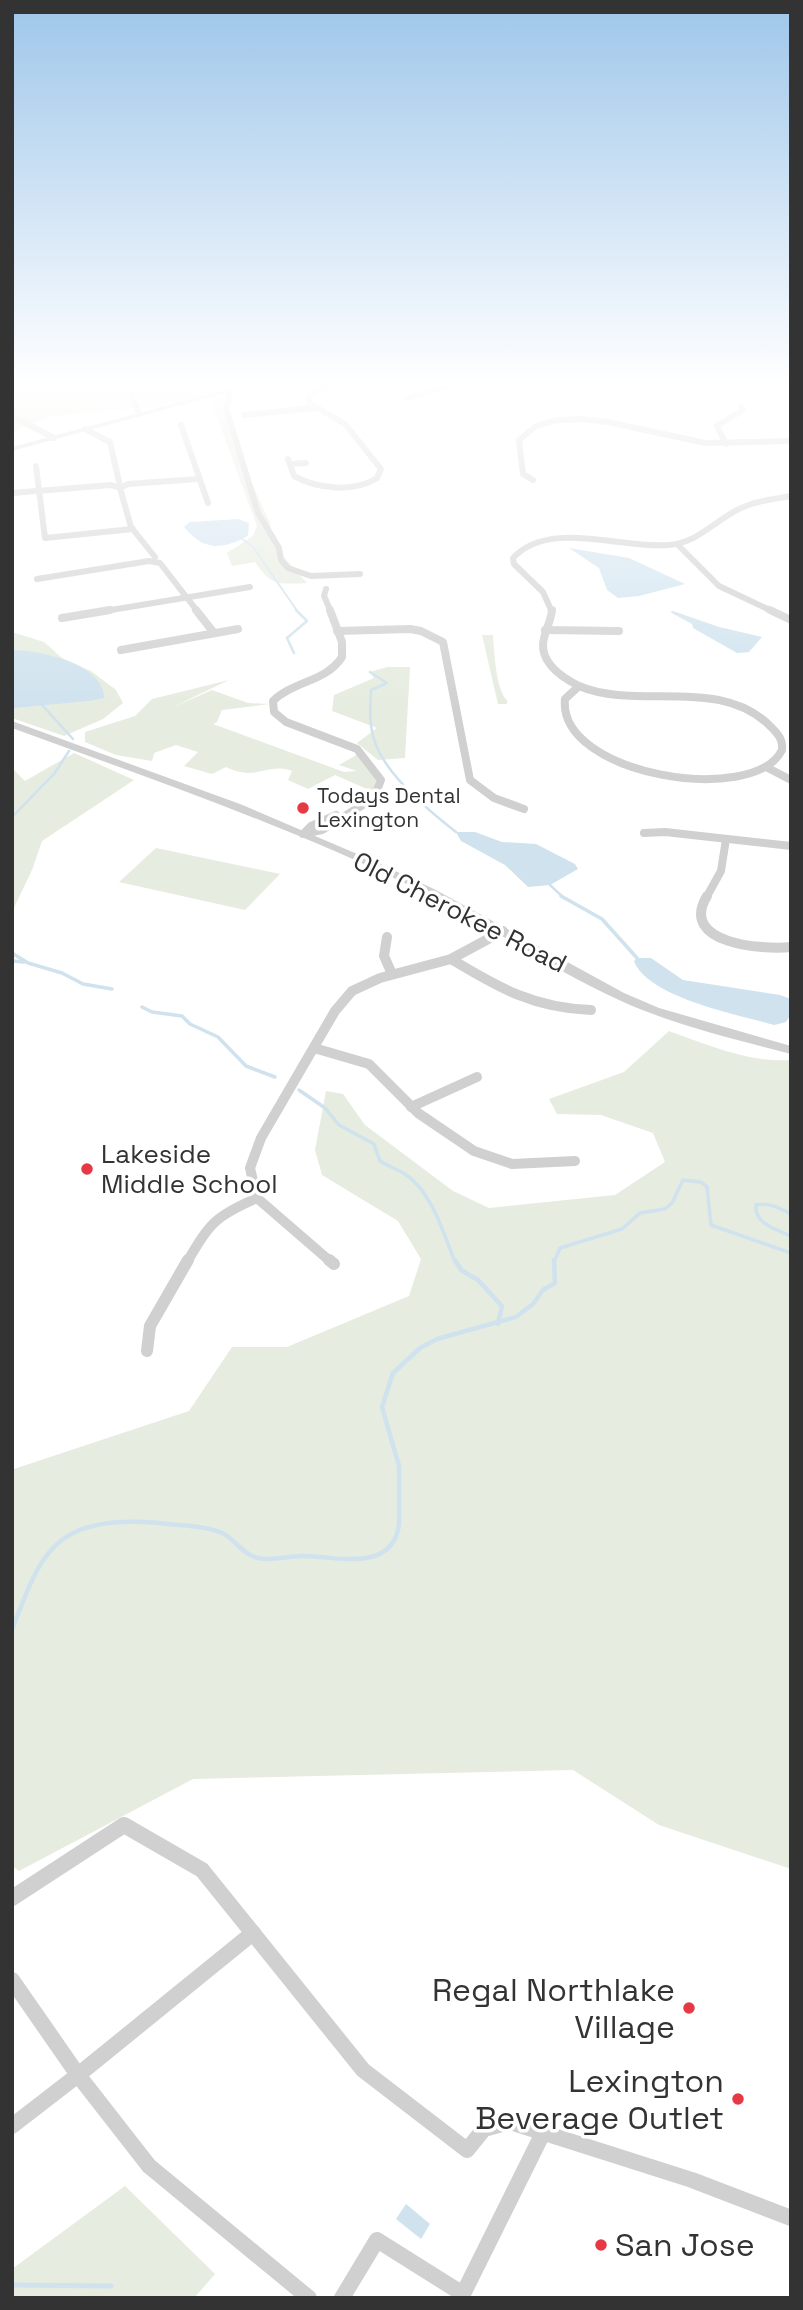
<svg xmlns="http://www.w3.org/2000/svg" width="803" height="2310" font-family="'Space Grotesk',sans-serif">
  <style>
    .green { fill: #e6ecdf }
    .water { fill: #cfe2ee }
    .lines { fill: none; stroke-linecap: round; stroke-linejoin: round }
    .stream-far4 { stroke: #cfe2ee; stroke-width: 2 }
    .stream-far3 { stroke: #cfe2ee; stroke-width: 2.5 }
    .stream-far2 { stroke: #cfe2ee; stroke-width: 3.5 }
    .stream-far1 { stroke: #cfe2ee; stroke-width: 4.5 }
    .stream { stroke: #cfe2ee; stroke-width: 5 }
    .minor-far4 { stroke: #d0d0d0; stroke-width: 6 }
    .minor-far3 { stroke: #d0d0d0; stroke-width: 8 }
    .minor-far2 { stroke: #d0d0d0; stroke-width: 10 }
    .minor-far1 { stroke: #d0d0d0; stroke-width: 12 }
    .minor { stroke: #d0d0d0; stroke-width: 16 }
    .tertiary { fill: #d0d0d0; fill-rule: evenodd }
    .poi-dot { fill: #e63946; stroke: #fff; stroke-width: 2.5 }
    .labels { text-anchor: middle; stroke-width: 7; stroke-linejoin: round; paint-order: stroke }
    .far-poi-label { font-size: 21px; fill: #333; stroke: #fff; text-anchor: start }
    .street-label { font-size: 26px; fill: #333; stroke: #fff }
    .poi-label { font-size: 26px; fill: #333; stroke: #fff; text-anchor: start }
    .near-poi-label { font-size: 32px; fill: #333; stroke: #fff; text-anchor: end }
  </style>
  <rect width="100%" height="100%" fill="#fff"/>
  <!-- green -->
  <g class="green">
    <path d="M12,386H217L219,393L176,404L52,416L12,432Z"/>
    <path d="M224,397L226,416L248,475L270,523L273,545L307,583C279,584 272,587 255,562L232,566L227,553L253,536L257,526L211,401Z"/>
    <path d="M12,632L44,642L62,658L91,671L116,690L123,703L103,719L64,736L12,718Z"/>
    <path d="M482,635H493C494,650 496,691 507,700V704H498Z"/>
    <path d="M387,667H410L405,758L378,760L357,743L377,728L332,711L334,695L374,678L370,672Z"/>
    <path d="M229,680L171,708L212,690L248,703L269,704L222,710L217,722L213,724L344,772L357,771L339,765L358,754L377,772L376,793L335,775L308,789L288,780L292,771C268,762 256,782 226,767L212,774L184,766L198,752L176,745L154,753L152,761L116,755L85,742V732L135,716L152,699Z"/>
    <path d="M74,753L134,780L42,841L32,870L12,912V768L25,781Z"/>
    <path d="M156,848L280,874L245,910L119,882Z"/>
    <path d="M669,1031C708,1045 749,1063 791,1060V1869L659,1825L573,1770L193,1779L19,1871L12,1866V1464L14,1469L189,1411L232,1347H287L409,1296L421,1259L398,1221L322,1175L315,1150L326,1091L343,1094L365,1125L453,1191L489,1208L615,1195L665,1162L653,1133L601,1115L557,1114L549,1099L624,1072Z"/>
    <path d="M125,2186L215,2274L194,2298H12V2269Z"/>
  </g>
  <!-- water -->
  <g class="water">
    <path d="M238,519L249,523L248,536C221,550 204,551 184,527L190,522Z"/>
    <path d="M569,548L629,558L685,584L639,596L618,598L607,590L599,568Z"/>
    <path d="M673,611L719,627L762,637L749,652L737,653L693,628L692,624L670,612Z"/>
    <path d="M12,650C40,650 104,664 104,698L89,701L12,708Z"/>
    <path d="M456,832H475L502,842L536,844L575,864L578,869L550,885L528,887L505,865L461,841Z"/>
    <path d="M637,958H651L683,980L780,995L791,999V1014L786,1022L774,1025C740,1015 648,998 634,961Z"/>
    <path d="M406,2204L430,2224L421,2239L396,2219Z"/>
  </g>
  <g class="lines">
    <!-- stream-far4 -->
    <path class="stream-far4" d="M241,538L253,547L298,612"/>
    <!-- stream-far3 -->
    <g class="stream-far3">
      <path d="M294,653L287,638L307,621L296,610"/>
      <path d="M370,672L387,683L371,690C370,706 369,723 374,739C383,772 429,811 456,832"/>
      <path d="M42,705L73,739"/>
      <path d="M12,817L54,774L69,751"/>
      <path d="M550,885L564,898"/>
    </g>
    <!-- stream-far2 -->
    <g class="stream-far2">
      <path d="M561,896L602,919L637,958"/>
      <path d="M12,953L28,963L62,973L83,984L112,989"/>
      <path d="M12,961L24,962"/>
      <path d="M142,1007L152,1012L182,1016L190,1024L218,1037L246,1066L275,1077"/>
      <path d="M299,1090L325,1108L339,1125L374,1144L380,1161C388,1166 397,1169 405,1174C433,1193 443,1233 455,1262"/>
      <path d="M791,1214C779,1208 769,1202 756,1205C754,1224 776,1229 791,1236"/>
      <path d="M554,1262L560,1248L622,1229L640,1213L665,1209L672,1203L683,1180L701,1182L707,1187L711,1225L791,1253"/>
    </g>
    <!-- stream-far1 -->
    <g class="stream-far1">
      <path d="M455,1260L461,1270L478,1280L502,1306L498,1324"/>
      <path d="M12,1629C23,1603 33,1569 53,1548C79,1520 124,1520 159,1523C179,1526 204,1525 222,1533C233,1538 241,1551 252,1556C266,1562 284,1557 300,1556C332,1555 393,1575 399,1524V1466L382,1407L393,1373L420,1348L437,1339L516,1317L533,1304L543,1290L555,1283L554,1260"/>
    </g>
    <!-- stream -->
    <path class="stream" d="M12,2285L111,2286"/>
    <!-- minor-far4 -->
    <g class="minor-far4">
      <path d="M128,386L139,414"/>
      <path d="M227,391L230,395L226,408L258,513L279,548L281,560L288,568L311,576L360,574"/>
      <path d="M407,398L447,386"/>
      <path d="M244,415L314,408"/>
      <path d="M12,416L54,438"/>
      <path d="M181,425L208,503"/>
      <path d="M85,429L110,442L119,482"/>
      <path d="M726,444L717,426L743,410L741,407"/>
      <path d="M288,459L294,476C318,489 353,493 377,478L381,469L345,424L309,403V397L315,391L329,386"/>
      <path d="M290,464L306,463"/>
      <path d="M36,466L45,538L133,529"/>
      <path d="M533,480L523,474L519,440L536,426L557,420L581,419L608,422L705,443L791,441"/>
      <path d="M120,488L131,527L155,557"/>
      <path d="M12,493L111,485L120,488L128,484L198,479"/>
      <path d="M678,545L719,586L774,612"/>
      <path d="M37,579L149,561L160,563L198,612"/>
      <path d="M326,589L324,596L331,612"/>
      <path d="M99,612L250,587"/>
      <path d="M552,612L543,592L514,564L513,558C549,519 621,549 668,545C698,543 714,521 739,509C755,501 774,499 791,496"/>
    </g>
    <!-- minor-far3 -->
    <g class="minor-far3">
      <path d="M196,610L214,633"/>
      <path d="M552,610C551,622 544,632 543,644C542,664 563,678 579,686"/>
      <path d="M770,610L791,620"/>
      <path d="M62,618L110,610"/>
      <path d="M545,630L619,631"/>
      <path d="M337,631L410,629L421,631L443,642L470,780L494,798L524,809"/>
      <path d="M121,650L238,629"/>
      <path d="M579,686C638,711 721,675 771,727C778,734 783,739 782,750C754,807 557,775 565,699Z"/>
      <path d="M766,767L791,780"/>
      <path d="M305,832L311,826L336,815"/>
      <path d="M644,833L665,832L791,846"/>
      <path d="M303,834L322,830L374,798L381,780L357,749L286,722L274,712L273,701C293,681 326,682 342,657V642L330,610"/>
      <path d="M706,898L721,871L726,839"/>
    </g>
    <!-- minor-far2 -->
    <g class="minor-far2">
      <path d="M707,896C678,944 763,950 791,947"/>
      <path d="M387,937L384,956L392,974"/>
      <path d="M451,959C499,988 534,1008 591,1010"/>
      <path d="M314,1048L369,1064L418,1113L474,1151L512,1164L575,1161"/>
      <path d="M411,1107L477,1077"/>
      <path d="M187,1262C210,1223 215,1216 257,1198"/>
      <path d="M331,1262L257,1198L250,1168L261,1138L335,1011L352,991L380,978L451,959L503,931"/>
    </g>
    <!-- minor-far1 -->
    <g class="minor-far1">
      <path d="M329,1260L334,1264"/>
      <path d="M147,1351L150,1326L188,1260"/>
    </g>
    <!-- minor -->
    <g class="minor">
      <path d="M12,1898L124,1825L202,1870L363,2070L467,2150L484,2129L510,2122L692,2180L791,2218"/>
      <path d="M12,1980L78,2075L253,1933"/>
      <path d="M12,2126L78,2075L149,2166L309,2298"/>
      <path d="M342,2298L377,2240L463,2294L543,2133"/>
    </g>
    <!-- tertiary -->
    <g class="tertiary">
      <path d="M240,386H251L12,451V447Z"/>
      <path d="M12,721L240,804L376,862L434,889L624,993L659,1008L791,1046V1054C734,1039 673,1025 619,1000C552,970 491,926 425,893C292,827 151,779 12,728Z"/>
    </g>
  </g>
  <!-- sky -->
  <linearGradient id="sky" x2="0" y2="1"><stop stop-color="#9ec6ea"/><stop offset="0.54" stop-color="#fff"/><stop offset="1" stop-color="#fff" stop-opacity="0"/></linearGradient>
  <rect width="803" height="709" fill="url(#sky)"/>
  <!-- markers -->
  <g class="poi-dot">
    <circle cx="303" cy="808" r="7"/>
    <circle cx="87" cy="1169" r="7"/>
    <circle cx="689" cy="2008" r="7"/>
    <circle cx="738" cy="2099" r="7"/>
    <circle cx="601" cy="2245" r="7"/>
  </g>
  <g class="labels">
    <!-- far-poi labels -->
    <g class="far-poi-label">
      <text x="317" y="803">Todays Dental<tspan x="317" dy="24">Lexington</tspan></text>
    </g>
    <!-- street labels -->
    <g class="street-label">
      <text transform="translate(460 912) rotate(27)" y="9">Old Cherokee Road</text>
    </g>
    <!-- poi labels -->
    <g class="poi-label">
      <text x="101" y="1163">Lakeside<tspan x="101" dy="30">Middle School</tspan></text>
    </g>
    <!-- near-poi labels -->
    <g class="near-poi-label">
      <text x="675" y="2001">Regal Northlake<tspan x="675" dy="37">Village</tspan></text>
      <text x="724" y="2092">Lexington<tspan x="724" dy="37">Beverage Outlet</tspan></text>
      <text x="615" y="2256" text-anchor="start">San Jose</text>
    </g>
  </g>
  <!-- border -->
  <rect width="803" height="2310" fill="none" stroke="#333333" stroke-width="28"/>
</svg>
